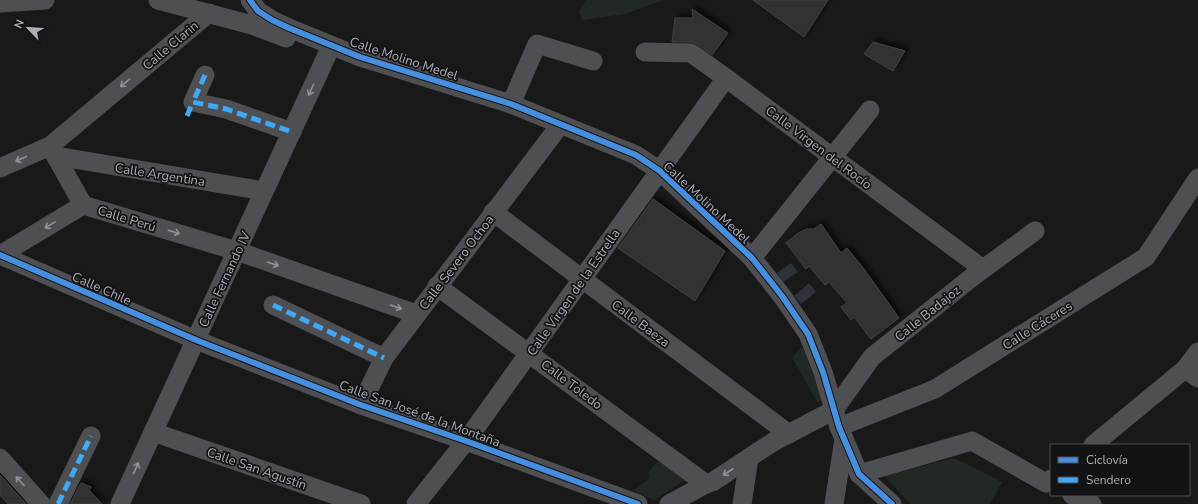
<svg xmlns="http://www.w3.org/2000/svg" width="1198" height="504" font-family="'Nunito Sans',sans-serif">
  <style>
    .green { fill: #222823 }
    .water { fill: #2e323a }
    .building { fill: #313132; stroke: #424245; filter: url(#shadow) }
    .lines { fill: none; stroke-linecap: round; stroke-linejoin: round }
    .minor { stroke: #4e4f52; stroke-width: 19 }
    .quiet { stroke: #3fa9f5; stroke-width: 5; stroke-dasharray: 10 5; stroke-linecap: butt }
    .cycleway-casing { stroke: #131315; stroke-width: 8 }
    .cycleway { stroke: #468fdf; stroke-width: 6 }
    .oneway { stroke: #909299 }
    .labels { text-anchor: middle; stroke-width: 3.5; stroke-linejoin: round; paint-order: stroke }
    .street-label { font-size: 13px; fill: #acaeb8; stroke: #131315 }
  </style>
  <defs>
    <filter id="shadow"><feDropShadow dx="3.5" dy="-3.5" stdDeviation="2" flood-color="#0009"/></filter>
  </defs>
  <rect width="100%" height="100%" fill="#191919"/>
  <!-- green -->
  <g class="green">
    <path d="M586,0H664L625,14L582,20L579,11Z"/>
    <path d="M802,346L823,398L818,403L792,358Z"/>
    <path d="M954,458L1002,482L990,504H911L884,476Z"/>
    <path d="M660,459L685,480L654,500L633,491L649,478L648,472Z"/>
  </g>
  <!-- water -->
  <g class="water">
    <path d="M791,263L798,272L783,282L777,273Z"/>
    <path d="M809,283L816,292L801,304L794,296Z"/>
  </g>
  <!-- building -->
  <g class="building">
    <path d="M753,0H828L804,37Z"/>
    <path d="M692,9L728,33L712,55L697,44L692,42H672L675,18H693Z"/>
    <path d="M873,42L905,51L893,71L864,54Z"/>
    <path d="M653,199L725,251L695,301L618,248Z"/>
    <path d="M821,224L841,253L847,248L864,269L899,318L871,339L854,317L851,320L841,307L847,303L829,282L825,285L809,266L806,269L786,243L798,233L807,229H814Z"/>
    <path d="M0,475L26,504H8L0,495Z"/>
    <path d="M81,483L91,487L89,490L102,504H70Z"/>
  </g>
  <g class="lines">
    <!-- minor -->
    <g class="minor">
      <path d="M158,0L252,25L286,38"/>
      <path d="M250,0L258,11L272,20L289,28L360,57L511,104L636,155L660,171L752,258L782,296L808,334L823,372L839,427L859,474L892,504"/>
      <path d="M0,3L45,0"/>
      <path d="M645,52L691,53L726,78L983,269"/>
      <path d="M205,75L193,102L226,109L292,132"/>
      <path d="M511,104L537,44L593,61"/>
      <path d="M50,146L83,205L237,251L416,314"/>
      <path d="M56,156L264,191"/>
      <path d="M0,168L50,146L209,13"/>
      <path d="M493,212L789,434"/>
      <path d="M0,255L196,340L361,405L466,441L638,504"/>
      <path d="M0,255L83,205"/>
      <path d="M752,258L870,110"/>
      <path d="M437,286L706,484"/>
      <path d="M273,305L384,358"/>
      <path d="M1185,369L1198,378"/>
      <path d="M361,405L384,358L560,125"/>
      <path d="M839,427L935,389L1146,257L1198,178"/>
      <path d="M153,432L361,504"/>
      <path d="M1093,445L1185,369L1198,352"/>
      <path d="M0,458L41,504"/>
      <path d="M859,474L972,441L1046,483L1051,479"/>
      <path d="M1072,495L1092,504"/>
      <path d="M58,504L91,436"/>
      <path d="M120,504L327,55"/>
      <path d="M416,504L466,441L726,78"/>
      <path d="M669,504L706,484L714,481L773,442L834,410L872,357L971,278L1035,231"/>
      <path d="M742,504L749,458"/>
      <path d="M834,504L844,439"/>
    </g>
    <!-- quiet -->
    <g class="quiet">
      <path d="M205,75L193,102L226,109L292,132"/>
      <path d="M187,116L193,102"/>
      <path d="M273,305L384,358"/>
      <path d="M58,504L91,436"/>
    </g>
    <!-- cycleway casing -->
    <g class="cycleway-casing">
      <g id="cycleway">
        <path d="M250,0L258,11L272,20L289,28L360,57L511,104L636,155L660,171L752,258L782,296L808,334L823,372L839,427L859,474L892,504"/>
        <path d="M0,255L196,340L361,405L466,441L638,504"/>
      </g>
    </g>
    <!-- cycleway -->
    <use href="#cycleway" class="cycleway"/>
  </g>
  <!-- one-way arrows -->
  <defs><path id="oneway-shaft" d="M-6 0H5M1.5-3L5.5 0L1.5 3" fill="none" stroke-width="1.6" stroke-linecap="round" stroke-linejoin="round"/></defs>
  <g class="oneway">
    <use href="#oneway-shaft" transform="translate(125 83) rotate(140)"/>
    <use href="#oneway-shaft" transform="translate(311 90) rotate(114)"/>
    <use href="#oneway-shaft" transform="translate(21 159) rotate(156)"/>
    <use href="#oneway-shaft" transform="translate(50 225) rotate(149)"/>
    <use href="#oneway-shaft" transform="translate(174 232) rotate(17)"/>
    <use href="#oneway-shaft" transform="translate(273 264) rotate(19)"/>
    <use href="#oneway-shaft" transform="translate(396 307) rotate(19)"/>
    <use href="#oneway-shaft" transform="translate(136 468) rotate(-66)"/>
    <use href="#oneway-shaft" transform="translate(728 472) rotate(147)"/>
    <use href="#oneway-shaft" transform="translate(20 481) rotate(-132)"/>
  </g>
  <g class="labels">
    <!-- street labels -->
    <g class="street-label">
      <text transform="translate(170 45) rotate(-40)" y="5">Calle Clarin</text>
      <text transform="translate(404 58) rotate(18)" y="5">Calle Molino Medel</text>
      <text transform="translate(819 147) rotate(37)" y="5">Calle Virgen del Rocío</text>
      <text transform="translate(160 174) rotate(9)" y="5">Calle Argentina</text>
      <text transform="translate(707 202) rotate(43)" y="5">Calle Molino Medel</text>
      <text transform="translate(127 218) rotate(17)" y="5">Calle Perú</text>
      <text transform="translate(456 262) rotate(-53)" y="5">Calle Severo Ochoa</text>
      <text transform="translate(224 279) rotate(-65)" y="5">Calle Fernando IV</text>
      <text transform="translate(102 288) rotate(24)" y="5">Calle Chile</text>
      <text transform="translate(573 292) rotate(-55)" y="5">Calle Virgen de la Estrella</text>
      <text transform="translate(927 313) rotate(-39)" y="5">Calle Badajoz</text>
      <text transform="translate(641 323) rotate(37)" y="5">Calle Baeza</text>
      <text transform="translate(1037 325) rotate(-32)" y="5">Calle Cáceres</text>
      <text transform="translate(572 384) rotate(37)" y="5">Calle Toledo</text>
      <text transform="translate(420 413) rotate(20)" y="5">Calle San José de la Montaña</text>
      <text transform="translate(257 468) rotate(19)" y="5">Calle San Agustín</text>
    </g>
  </g>
  <!-- legend -->
  <rect x="1050" y="444" width="140" height="52" fill="#131315" stroke="#505156"/>
  <rect x="1058" y="457" width="20" height="6" fill="#468fdf" stroke="#505156"/>
  <text x="1086" y="464" font-size="12" fill="#acaeb8">Ciclovía</text>
  <rect x="1058" y="477" width="20" height="6" fill="#3fa9f5" stroke="#505156"/>
  <text x="1086" y="484" font-size="12" fill="#acaeb8">Sendero</text>
  <!-- north arrow -->
  <g transform="translate(28 28) rotate(295)" stroke="#131315" stroke-width="3" paint-order="stroke">
  <path d="M0-3L7 15L0 10L-7 15Z" fill="#acaeb8"/>
  <text y="-6" font-size="11" font-weight="bold" text-anchor="middle" fill="#acaeb8">N</text>
  </g>
</svg>
